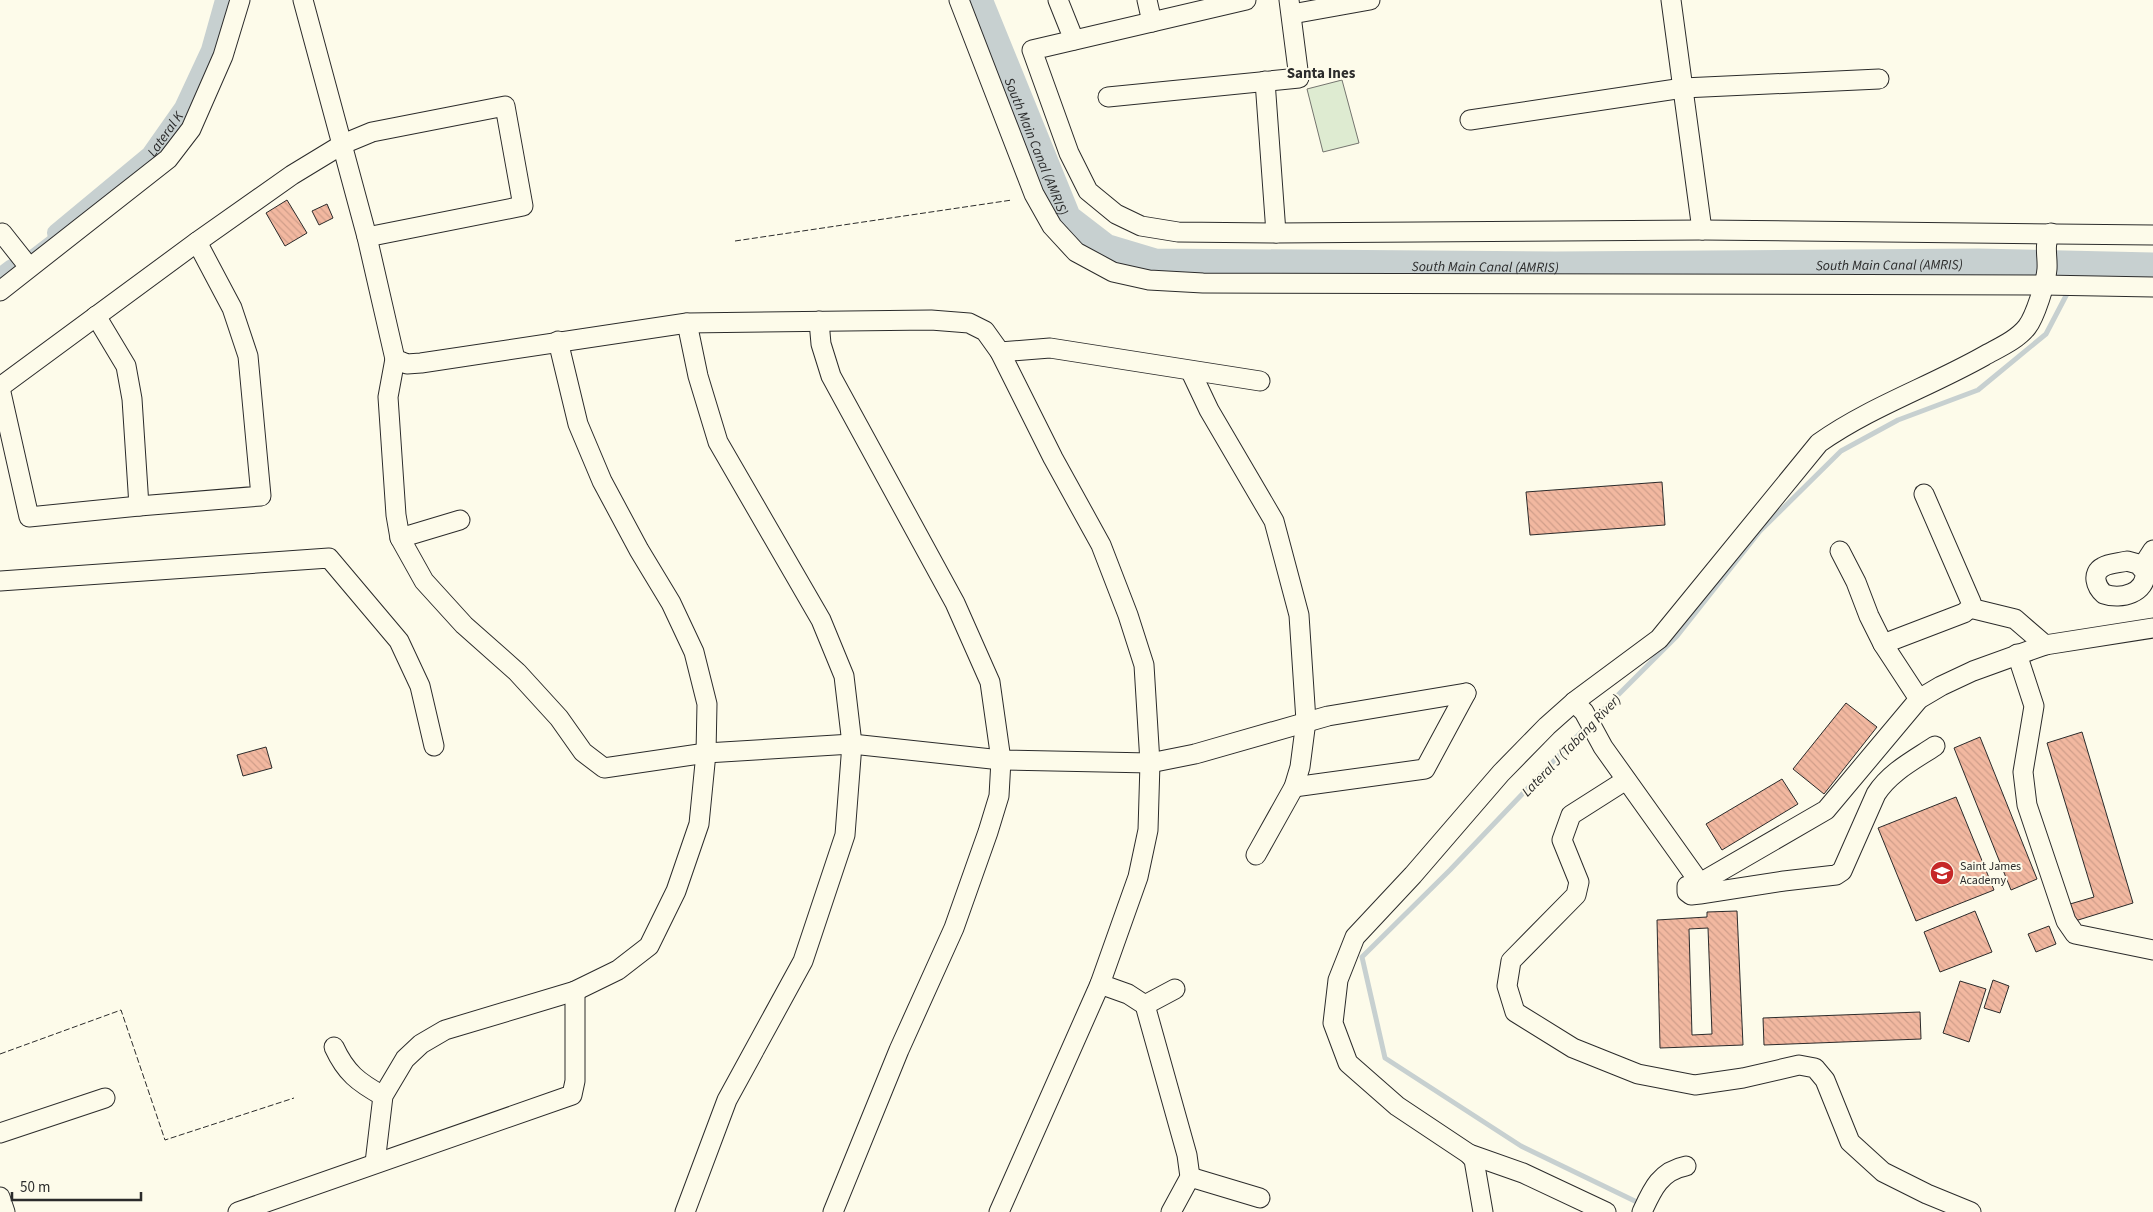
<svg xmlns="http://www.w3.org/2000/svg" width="2153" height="1212" font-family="'Source Sans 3',sans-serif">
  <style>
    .pitch { fill: #deebd1; stroke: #74746e }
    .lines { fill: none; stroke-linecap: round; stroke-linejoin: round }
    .stream { stroke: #c7d0d0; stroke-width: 5 }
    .canal { stroke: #c7d0d0; stroke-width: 18 }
    .river { stroke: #c7d0d0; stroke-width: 31 }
    .building { fill: url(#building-back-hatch); stroke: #2b2b2b; fill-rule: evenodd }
    .minor-casing { stroke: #2b2b2b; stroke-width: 21 }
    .minor { stroke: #fdfbea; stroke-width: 19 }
    .fence { stroke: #2b2b2b; stroke-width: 1; stroke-dasharray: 6 2.5; stroke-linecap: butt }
    .labels { text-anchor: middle; stroke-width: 4; stroke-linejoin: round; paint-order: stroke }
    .poi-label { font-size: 12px; fill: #2b2b2b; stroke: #fdfbea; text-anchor: start }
    .water-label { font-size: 14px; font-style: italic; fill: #2b2b2b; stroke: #fdfbea }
    .quarter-label { font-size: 15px; font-weight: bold; fill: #2b2b2b; stroke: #fdfbea }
  </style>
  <defs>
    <pattern id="building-back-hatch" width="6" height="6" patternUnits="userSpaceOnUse" patternTransform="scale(1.25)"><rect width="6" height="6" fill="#f2b8a0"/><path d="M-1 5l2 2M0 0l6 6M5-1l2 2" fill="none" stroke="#d09e8a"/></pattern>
  </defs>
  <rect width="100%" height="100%" fill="#fdfbea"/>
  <!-- pitch -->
  <path class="pitch" d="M1342,80L1359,143L1323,152L1307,89Z"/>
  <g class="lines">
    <!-- stream -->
    <g class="stream">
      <path d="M26,256L56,233"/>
      <path d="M12,268L20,261"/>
      <path d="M2074,281L2082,266"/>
      <path d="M1593,720L1677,636L1760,531L1841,451L1898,420L1978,390L2046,334L2069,290"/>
      <path d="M1587,726L1450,870L1362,957L1385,1058L1521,1146L1641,1204"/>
    </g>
    <!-- canal -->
    <g class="canal">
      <path id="s1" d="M56,233L150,155L183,108L210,50L224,0"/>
      <path d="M0,277L12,268"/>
    </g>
    <!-- river -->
    <path class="river" id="s2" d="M977,0L1066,219L1105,249L1155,264L1555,267L1978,264L2153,268"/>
  </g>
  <!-- building -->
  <g class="building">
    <path d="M287,200L307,233L285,246L266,213Z"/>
    <path d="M327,204L333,218L319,225L312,211Z"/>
    <path d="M1662,482L1665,525L1530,535L1526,492Z"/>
    <path d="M1846,703L1877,727L1824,794L1793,769Z"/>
    <path d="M2082,732L2133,903L2075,921L2070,904L2094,897L2047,743Z"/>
    <path d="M1980,737L2037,879L2011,890L1954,748Z"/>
    <path d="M266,747L272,768L243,776L237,755Z"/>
    <path d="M1782,779L1798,804L1722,850L1706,824Z"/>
    <path d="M1956,797L1994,890L1916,921L1878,828Z"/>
    <path d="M1737,911L1743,1045L1660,1048L1657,920L1707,917V912ZM1708,928L1712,1034L1692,1035L1689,929Z"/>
    <path d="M1975,911L1992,952L1940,972L1924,932Z"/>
    <path d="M2049,926L2056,944L2036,952L2028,934Z"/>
    <path d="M1993,980L2009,986L2000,1013L1984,1008Z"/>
    <path d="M1960,981L1986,989L1969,1042L1943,1033Z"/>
    <path d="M1920,1012L1921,1039L1764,1045L1763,1018Z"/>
  </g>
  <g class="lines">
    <!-- minor casing -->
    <g class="minor-casing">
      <g id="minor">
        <path d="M303,0L367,237L395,359L407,364L421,363L687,323L931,320L969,323L985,331L1000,352L1053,458L1101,545L1128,615L1144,665L1150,763L1148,830L1138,877L1100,984L999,1212"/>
        <path d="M959,0L1034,194L1052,226L1076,252L1113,272L1149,280L1203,283L2043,285L2153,287"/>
        <path d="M1058,0L1074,40"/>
        <path d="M1147,0L1152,22"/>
        <path d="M1246,0L1032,50L1069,153L1088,191L1116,214L1141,226L1178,232L1276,233L1702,230L2153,235"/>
        <path d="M1671,0L1702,230"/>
        <path d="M1292,14L1370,0"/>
        <path d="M1265,81L1276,233"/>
        <path d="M1108,97L1299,78L1289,0"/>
        <path d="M1470,120L1683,88L1879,79"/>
        <path d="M2,233L29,267"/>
        <path d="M0,291L168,159L191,129L223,56L240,0"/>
        <path d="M96,316L126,366L132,399L139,506"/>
        <path d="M819,321L821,344L831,376L955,603L990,682L1001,760L999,796L988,832L954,928L899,1050L833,1212"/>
        <path d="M1000,352L1050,348L1260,381"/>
        <path d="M395,359L388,397L396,515L400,538L424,581L464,625L517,672L559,718L583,752L604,768L706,753L852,744L1001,760L1150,763L1195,754L1328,716L1466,693"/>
        <path d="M1191,372L1209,410L1274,521L1299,615L1306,721L1300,767L1294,787L1256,855"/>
        <path d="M0,387L197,242L292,175L343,144L372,132L505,106L523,206L367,237"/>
        <path d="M0,388L29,517L139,506L261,496L248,356L232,308L197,242"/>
        <path d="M400,538L460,520"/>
        <path d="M1840,551L1856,582L1869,616L1883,644L1919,699"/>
        <path d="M2127,561L2138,564L2145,572C2147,593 2121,600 2104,594C2096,587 2091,573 2103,567C2109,563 2120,563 2127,561Z"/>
        <path d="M2142,567L2153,550"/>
        <path d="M0,581L329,558L399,641L420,686L434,746"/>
        <path d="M1970,608L2015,619L2045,645"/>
        <path d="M1883,644L1964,613L1970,608L1971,602L1924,494"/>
        <path d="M2017,654L2034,706L2023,772L2027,805L2066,921L2075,934L2153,950"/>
        <path d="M1574,702L1584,712L1603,747L1700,883L1826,810L1919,699L1941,686L1973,671L2045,645L2153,628"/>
        <path d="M1626,780L1571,815L1562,840L1579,882L1576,895L1511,961L1507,986L1515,1012L1573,1048L1638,1074L1695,1085L1743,1078L1799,1065L1815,1068L1825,1080L1850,1142L1883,1172L1927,1194L1971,1212"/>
        <path d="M1294,787L1425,769L1466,693"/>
        <path d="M1700,883L1687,886V892L1691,895L1700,894L1784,881L1836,875L1842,871L1876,794C1890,772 1914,760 1935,746"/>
        <path d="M1100,984L1128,994L1145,1005L1187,1155L1190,1177L1171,1212"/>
        <path d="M1145,1005L1175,989"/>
        <path d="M334,1047C346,1073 358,1082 383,1096"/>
        <path d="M0,1133L105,1098"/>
        <path d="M1469,1154L1474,1160L1483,1212"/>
        <path d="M375,1163L383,1096L405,1059L421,1044L445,1030L575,991L618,970L649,946L676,891L699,824L706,753L707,704L694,652L671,603L639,550L602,481L578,424L558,341"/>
        <path d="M1190,1177L1260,1198"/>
        <path d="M0,1197L5,1212"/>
        <path d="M238,1212L572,1095L575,1081V991"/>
        <path d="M685,1212L727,1100L803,961L845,835L852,744L844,676L821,620L718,442L698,376L687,323"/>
        <path d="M1606,1212L1523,1173L1469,1154L1397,1106L1348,1063L1333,1023L1338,980L1355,937L1413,875L1501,773L1547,726L1574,702L1659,639L1819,443C1870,407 1929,387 1984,356C1998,348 2017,340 2027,327C2035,317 2046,282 2047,269C2048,256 2043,244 2051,233"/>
        <path d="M1642,1212C1652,1190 1660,1171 1686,1166"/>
      </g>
    </g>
    <!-- minor -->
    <use href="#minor" class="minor"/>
    <!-- fence -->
    <g class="fence">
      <path d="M735,241L1012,200"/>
      <path d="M0,1054L121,1010L165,1140L294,1098"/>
    </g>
  </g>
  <!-- icons -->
  <defs>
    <g id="school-disc" transform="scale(1.25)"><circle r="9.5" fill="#c62828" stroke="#fdfbea"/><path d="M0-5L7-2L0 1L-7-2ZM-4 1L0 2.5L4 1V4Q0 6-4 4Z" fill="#fff"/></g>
  </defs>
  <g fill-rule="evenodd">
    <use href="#school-disc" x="1942" y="873"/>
  </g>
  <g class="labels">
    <!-- poi labels -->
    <g class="poi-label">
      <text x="1960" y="870">Saint James<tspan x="1960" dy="14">Academy</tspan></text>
    </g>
    <!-- water labels -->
    <g class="water-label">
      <text dy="5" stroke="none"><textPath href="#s1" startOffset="148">Lateral K</textPath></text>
      <text dy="5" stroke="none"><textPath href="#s2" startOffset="158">South Main Canal (AMRIS)</textPath></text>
      <text dy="5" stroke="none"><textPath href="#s2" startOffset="1072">South Main Canal (AMRIS)</textPath></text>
      <text dy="5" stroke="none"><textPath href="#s2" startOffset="668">South Main Canal (AMRIS)</textPath></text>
      <text transform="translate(1571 745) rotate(-46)" y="5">Lateral J (Tabang River)</text>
    </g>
    <!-- quarter labels -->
    <g class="quarter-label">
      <text x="1321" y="78">Santa Ines</text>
    </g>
  </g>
  <!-- scale -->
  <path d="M12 1192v8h129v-8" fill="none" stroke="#2b2b2b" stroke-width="2.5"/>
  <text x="20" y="1192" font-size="15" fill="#2b2b2b" stroke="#fdfbea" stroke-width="4" paint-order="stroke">50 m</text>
</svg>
